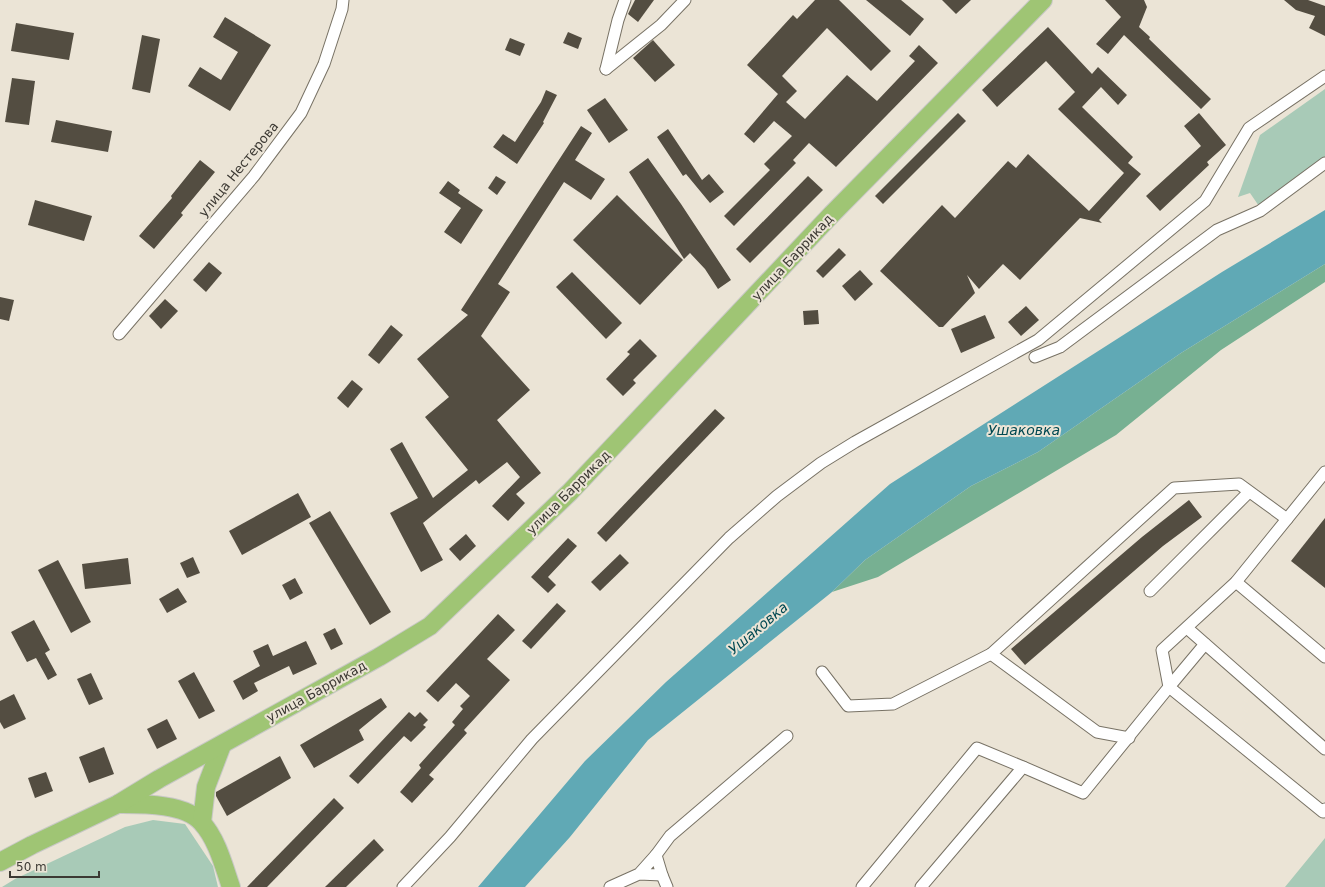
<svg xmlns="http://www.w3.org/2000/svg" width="1325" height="887" font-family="'DejaVu Sans',sans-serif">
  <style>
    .green { fill: #a8cab7 }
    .forest { fill: #77b092 }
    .water { fill: #60a9b5 }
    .building { fill: #534d41 }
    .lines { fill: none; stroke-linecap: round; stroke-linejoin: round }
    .street-casing { stroke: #787265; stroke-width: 13 }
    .primary-casing { stroke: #c8c8c6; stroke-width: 20 }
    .street { stroke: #fff; stroke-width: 11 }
    .primary { stroke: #9fc574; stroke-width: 18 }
    .labels { text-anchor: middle; stroke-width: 4; stroke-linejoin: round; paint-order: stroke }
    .street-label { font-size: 13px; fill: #3c3933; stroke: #ebe4d6 }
    .water-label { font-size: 14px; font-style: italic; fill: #014851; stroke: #ebe4d6 }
  </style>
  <rect width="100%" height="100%" fill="#ebe4d6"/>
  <!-- green -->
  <g class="green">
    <path d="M1325,89V167L1263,212L1250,193L1238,197L1260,135Z"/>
    <path d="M153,820L185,824L213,866L218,887H2L15,879L125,827Z"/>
    <path d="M1325,838V887H1285L1321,843Z"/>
  </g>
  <!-- forest -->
  <path class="forest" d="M1325,264V282L1221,350L1116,435L878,577L832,592L865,560L971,486L1038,452L1181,353Z"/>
  <!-- water -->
  <path class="water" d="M1325,210V264L1181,353L1038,452L971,486L865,560L832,592L648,740L570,837L525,887H478L585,761L666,682L890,484L1222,272Z"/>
  <!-- building -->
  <g class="building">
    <path d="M635,0H654L638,22L628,14Z"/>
    <path d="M815,0H839L891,51L871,71L827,28L782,76L797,91L786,102L805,119L847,75L877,101L915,61L909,56L919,45L938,63L836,167L809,143L793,160L796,163L734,226L724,216L770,170L764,164L792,136L774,121L754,143L744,134L778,94L747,65L793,15L797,19Z"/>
    <path d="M866,0H901L924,19L910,36Z"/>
    <path d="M942,0H971L956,14Z"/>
    <path d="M1105,0H1144L1147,7L1139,27L1150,37L1149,39L1211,99L1201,109L1124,35L1108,54L1096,44L1121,17Z"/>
    <path d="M1284,0H1308L1325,6V36L1309,28L1315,16L1296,10Z"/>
    <path d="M225,17L271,45L230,111L188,86L200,67L221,80L238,52L213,37Z"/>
    <path d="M16,23L74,33L69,60L11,51Z"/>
    <path d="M1048,27L1092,74L1098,67L1127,95L1118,105L1101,87L1082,107L1133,157L1128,163L1141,174L1099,220L1102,223L1080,218L1020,280L1003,264L979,289L967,275L975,293L943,327H939L880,271L942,205L955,218L1008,161L1016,168L1028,154L1089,211L1124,173L1058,109L1075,92L1046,61L997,107L982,90Z"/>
    <path d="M568,32L582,38L578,49L563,43Z"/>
    <path d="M142,35L160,39L150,93L132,89Z"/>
    <path d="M510,38L525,44L520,56L505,50Z"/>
    <path d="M653,40L675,65L655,82L633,58Z"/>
    <path d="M12,78L35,81L29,125L5,122Z"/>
    <path d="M546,90L557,95L543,122L544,123L517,164L493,147L503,134L515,142L541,102Z"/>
    <path d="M605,98L628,130L609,143L587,110Z"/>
    <path d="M958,113L966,121L883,204L875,196Z"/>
    <path d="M1199,113L1226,145L1207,162L1209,165L1160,211L1146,196L1201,146L1184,126Z"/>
    <path d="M56,120L112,131L108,152L51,142Z"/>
    <path d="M581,126L592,133L575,160L605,179L591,200L564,182L498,284L510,292L481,336L530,390L497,420L541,473L516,494L525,503L508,521L492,506L520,477L507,462L479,484L476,480L423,523L443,560L421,572L390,513L418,498L390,449L402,442L433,498L468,470L425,417L449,397L417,359L468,315L461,310Z"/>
    <path d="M668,129L702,180L709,174L724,192L710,203L686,174L683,176L657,137Z"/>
    <path d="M648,158L681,204L731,280L718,289L705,269L690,253L684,259L629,172Z"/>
    <path d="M200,160L215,172L181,213L183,215L154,249L139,236L172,198L171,196Z"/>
    <path d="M496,176L506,182L497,195L488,188Z"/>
    <path d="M808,176L823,190L750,263L736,249Z"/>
    <path d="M448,181L460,190L458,193L483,210L461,244L444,232L461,208L439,193Z"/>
    <path d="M617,195L683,260L640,305L573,240Z"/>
    <path d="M35,200L92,216L84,241L28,225Z"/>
    <path d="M839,248L846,255L823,278L816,271Z"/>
    <path d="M209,262L222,273L206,292L193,280Z"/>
    <path d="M860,270L873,284L855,301L842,286Z"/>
    <path d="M572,272L622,323L606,339L556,287Z"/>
    <path d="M0,297L14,300L9,321L0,319Z"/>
    <path d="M165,299L178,311L161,329L149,316Z"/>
    <path d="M1026,306L1039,320L1021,336L1008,322Z"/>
    <path d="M818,310L819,324L804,325L803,311Z"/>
    <path d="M985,315L995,338L961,353L951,329Z"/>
    <path d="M391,325L403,335L379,364L368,355Z"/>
    <path d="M640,339L657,356L633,380L636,383L623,396L606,379L630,354L627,352Z"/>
    <path d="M352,380L363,389L348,408L337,398Z"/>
    <path d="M715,409L725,418L606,542L597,533Z"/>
    <path d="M298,493L311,517L242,555L229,531Z"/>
    <path d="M1189,500L1202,517L1163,546L1025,665L1011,649L1142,537Z"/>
    <path d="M330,511L391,612L370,625L309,523Z"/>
    <path d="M1325,518V588L1291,561Z"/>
    <path d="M466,534L476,546L460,561L449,549Z"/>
    <path d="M568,538L577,546L548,577L556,585L548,593L531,577Z"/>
    <path d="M620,554L629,563L600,591L591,582Z"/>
    <path d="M193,557L200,573L187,578L180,563Z"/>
    <path d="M128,558L131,584L85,589L82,564Z"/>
    <path d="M58,560L91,622L71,633L38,570Z"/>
    <path d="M295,578L303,593L290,600L282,585Z"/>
    <path d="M178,588L187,602L167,613L159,599Z"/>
    <path d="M557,603L566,611L531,649L522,641Z"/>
    <path d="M498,614L515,630L487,659L510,680L464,730L467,733L429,775L434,779L412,803L400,792L421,768L419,765L455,725L452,722L463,709L460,706L470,696L456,683L438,702L426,691Z"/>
    <path d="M34,620L50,650L45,653L57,675L48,680L36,658L27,662L11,632Z"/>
    <path d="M335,628L343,644L331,650L323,634Z"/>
    <path d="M306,641L317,664L293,675L289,666L254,683L258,691L243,700L233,681L260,666L253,651L268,644L273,656Z"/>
    <path d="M194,672L215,711L199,719L178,681Z"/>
    <path d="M91,673L103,699L89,705L77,679Z"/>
    <path d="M14,694L26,719L4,729L0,722V701Z"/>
    <path d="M381,698L387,707L359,730L364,740L314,768L300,745Z"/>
    <path d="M409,712L415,717L420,712L428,720L423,725L426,727L411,742L404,736L358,784L349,776Z"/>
    <path d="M167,719L177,739L157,749L147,729Z"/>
    <path d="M104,747L114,774L89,783L79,757Z"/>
    <path d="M280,756L291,778L227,816L216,796V792Z"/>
    <path d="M46,772L53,791L35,798L28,778Z"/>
    <path d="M334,798L344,808L267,887H247Z"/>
    <path d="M374,839L384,850L346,887H325Z"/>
  </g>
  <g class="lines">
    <!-- street casing -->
    <g class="street-casing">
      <g id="street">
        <path d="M606,69L661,25L685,0"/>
        <path d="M606,69L618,20L625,0"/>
        <path d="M119,334L254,176L301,113L324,64L342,9L343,0"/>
        <path d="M1035,357L1060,347L1217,230L1260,211L1325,163"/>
        <path d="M1236,582L1325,657"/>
        <path d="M1150,591L1249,492"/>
        <path d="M1187,628L1325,749"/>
        <path d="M1205,644L1169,687L1323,812L1325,809"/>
        <path d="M822,672L848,706L893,704L991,654"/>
        <path d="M1129,738L1097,732L991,654L1174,488L1239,484L1287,519"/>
        <path d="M656,855L670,836L787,736"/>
        <path d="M662,875L667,887"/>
        <path d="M403,887L450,837L532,739L729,538L777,496L821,463L855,442L1038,340L1205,201L1249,128L1325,76"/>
        <path d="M610,887L639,874L656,855L662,875L639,874"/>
        <path d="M862,887L977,748L1023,767"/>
        <path d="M921,887L1023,767L1083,793L1169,687L1162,650L1236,582L1325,472"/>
      </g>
    </g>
    <!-- primary casing -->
    <g class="primary-casing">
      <g id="primary">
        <path d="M118,804C141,804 186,803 202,823C217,839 224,867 231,887"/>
        <path d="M202,822L206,787L222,745"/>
        <path d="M0,862L32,845L118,804L159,779L379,657L430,626L570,492L832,214L1043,0"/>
      </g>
    </g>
    <!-- street -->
    <use href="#street" class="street"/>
    <!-- primary -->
    <use href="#primary" class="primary"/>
  </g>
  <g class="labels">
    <!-- street labels -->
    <g class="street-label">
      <text transform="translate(238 169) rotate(-51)" y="5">улица Нестерова</text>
      <text transform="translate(792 257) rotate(-47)" y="5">улица Баррикад</text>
      <text transform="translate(568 492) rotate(-45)" y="5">улица Баррикад</text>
      <text transform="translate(316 691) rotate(-29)" y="5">улица Баррикад</text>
    </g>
    <!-- water labels -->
    <g class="water-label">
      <text x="1024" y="435">Ушаковка</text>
      <text transform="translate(758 628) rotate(-40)" y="5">Ушаковка</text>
    </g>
  </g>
  <!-- scale -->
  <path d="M10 871v6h89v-6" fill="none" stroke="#3c3933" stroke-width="2"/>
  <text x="16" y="871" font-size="12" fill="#3c3933" stroke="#ebe4d6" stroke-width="3" paint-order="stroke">50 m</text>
</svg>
